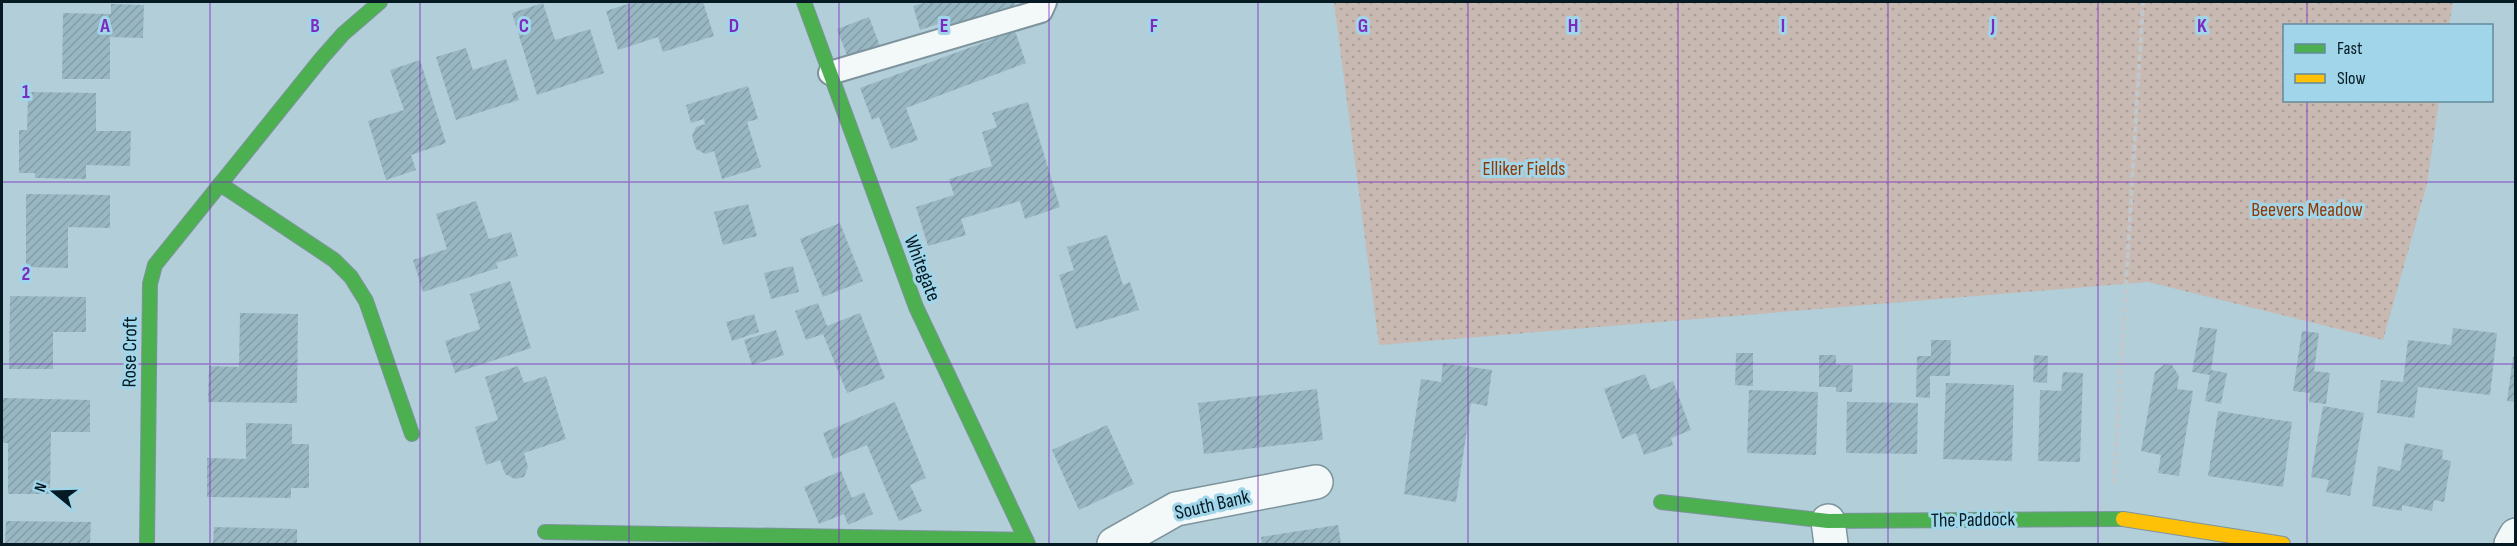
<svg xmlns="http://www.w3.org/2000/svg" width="2517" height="546" font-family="'Sofia Sans Condensed',sans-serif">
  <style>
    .grass { fill: url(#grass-dots) }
    .building { fill: url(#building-hatch) }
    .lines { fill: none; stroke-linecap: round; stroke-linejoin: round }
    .lane-casing { stroke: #7d949c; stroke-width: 26 }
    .street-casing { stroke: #7d949c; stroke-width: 36 }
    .fast-casing { stroke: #7d949c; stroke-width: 16 }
    .slow-casing { stroke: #7d949c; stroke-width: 16 }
    .path { stroke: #c0c8cb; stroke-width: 4; stroke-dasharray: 6 3; stroke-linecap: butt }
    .lane { stroke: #f3f8f9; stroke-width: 22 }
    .street { stroke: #f3f8f9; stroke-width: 33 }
    .fast { stroke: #4caf50; stroke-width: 14 }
    .slow { stroke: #ffc107; stroke-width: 14 }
    .grid { fill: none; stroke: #7b2cbf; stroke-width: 1.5; stroke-opacity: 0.55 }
    .labels { text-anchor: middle; stroke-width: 6; stroke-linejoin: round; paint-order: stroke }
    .park-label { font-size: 20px; fill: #923804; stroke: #a1d6ea }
    .street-label { font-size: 20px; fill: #051a22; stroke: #a1d6ea }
    .grid-label { font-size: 20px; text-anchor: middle; font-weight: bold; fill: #7b2cbf; stroke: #a1d6ea; stroke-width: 6; stroke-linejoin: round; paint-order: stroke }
  </style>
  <defs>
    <pattern id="grass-dots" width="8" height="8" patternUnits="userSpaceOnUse" patternTransform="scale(1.5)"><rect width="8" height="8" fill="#c8b9b2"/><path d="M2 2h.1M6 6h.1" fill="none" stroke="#aa9e99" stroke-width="1.8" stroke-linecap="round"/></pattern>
    <pattern id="building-hatch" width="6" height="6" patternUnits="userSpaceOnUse" patternTransform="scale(1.5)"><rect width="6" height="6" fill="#99b7c3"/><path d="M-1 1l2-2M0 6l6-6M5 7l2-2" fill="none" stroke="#829da7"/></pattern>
  </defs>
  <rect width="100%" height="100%" fill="#b2ced9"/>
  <!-- grass -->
  <path class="grass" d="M1334,2H2453L2449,25L2284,26V100L2439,101L2427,184L2383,340L2148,282L1379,345Z"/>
  <!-- building -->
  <g class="building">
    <path d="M634,2H703L714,36L663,52L658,37L618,50L606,11Z"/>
    <path d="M927,2H1016L1010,12L950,31L947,21L920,30L913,6Z"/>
    <path d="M543,3L555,40L590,29L604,73L537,95L512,13Z"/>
    <path d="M111,4L144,5L143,38L110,37V79H62L63,13L111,14Z"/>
    <path d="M869,17L880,46L848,58L837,29Z"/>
    <path d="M1015,31L1026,63L906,108L918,140L891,149L879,117L872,120L860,88Z"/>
    <path d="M466,48L473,70L506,59L519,100L456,120L436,57Z"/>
    <path d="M420,60L446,143L411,155L416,170L386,180L368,121L404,110L390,70Z"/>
    <path d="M748,86L758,119L747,122L761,167L722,179L714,151L705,154L696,149L692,136L696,127L705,124L704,119L691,123L686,105Z"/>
    <path d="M28,92L96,93V131H131L130,166L86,165V179L35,178V173H19V130H27Z"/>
    <path d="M1028,102L1060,207L1025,219L1020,201L961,219L966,235L928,246L916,207L954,195L949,179L992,166L982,132L997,127L992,113Z"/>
    <path d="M26,194L110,195V228L68,227V268L26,267Z"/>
    <path d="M476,201L489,239L511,232L518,256L496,263L498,268L423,292L413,260L447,249L436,214Z"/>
    <path d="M748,204L757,236L723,245L714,212Z"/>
    <path d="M840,223L863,281L823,297L800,239Z"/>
    <path d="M1107,235L1123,285L1130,282L1139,310L1076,329L1059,275L1074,270L1067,247Z"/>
    <path d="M793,266L799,292L771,299L764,273Z"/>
    <path d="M510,281L531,348L455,373L445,341L480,329L470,294Z"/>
    <path d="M10,296L86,297V332H53V369H9Z"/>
    <path d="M818,303L827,326L860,313L885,378L847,393L823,334L806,340L795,311Z"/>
    <path d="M240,313L298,314L297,403L208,402L209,366L239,367Z"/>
    <path d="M754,314L759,332L732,341L726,322Z"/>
    <path d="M2200,327L2217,329L2211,370L2227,373L2221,404L2205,401L2210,375L2192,372Z"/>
    <path d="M2453,328L2497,333L2490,395L2418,387L2414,418L2377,413L2381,380L2403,382L2408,340L2451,345Z"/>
    <path d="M776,330L784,355L752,365L744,340Z"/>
    <path d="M2302,331L2319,333L2314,371L2330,373L2326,404L2309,402L2310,393L2293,391Z"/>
    <path d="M1931,340H1951L1950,376H1930V398L1916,397L1917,356H1931Z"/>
    <path d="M1736,353H1753V386L1735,385Z"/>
    <path d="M1819,355H1836V365H1853L1852,392H1836V387H1819Z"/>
    <path d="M2034,355L2048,356L2047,383L2033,382Z"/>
    <path d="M2513,357H2516V402L2507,401Z"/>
    <path d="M1443,363L1492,370L1487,406L1471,403L1456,502L1404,494L1421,379L1441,382Z"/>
    <path d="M2165,364L2172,365L2179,376L2177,389L2193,391L2179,476L2158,473L2161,455L2141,451L2155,372Z"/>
    <path d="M518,366L524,383L546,376L566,439L524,453L528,467L524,477L515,479L505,474L500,460L486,465L475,427L498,420L485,377Z"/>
    <path d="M2063,372L2083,373L2080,462L2038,461L2040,390L2061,391Z"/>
    <path d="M1645,374L1651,390L1673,381L1691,430L1671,438L1673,445L1644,455L1636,433L1622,439L1604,389Z"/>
    <path d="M1946,383L2014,385L2012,461L1943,459Z"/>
    <path d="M1317,389L1323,440L1204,454L1198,403Z"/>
    <path d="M1749,390L1818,392L1816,455L1747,453Z"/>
    <path d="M2,398L90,400V432H51L50,494H8V443H2Z"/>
    <path d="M895,402L926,478L910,485L922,511L899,521L867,445L833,459L823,433Z"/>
    <path d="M1847,402L1918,403L1917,454L1846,453Z"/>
    <path d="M2323,406L2364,413L2350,496L2326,492L2329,480L2311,477Z"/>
    <path d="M2218,411L2292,422L2283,487L2208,476Z"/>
    <path d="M246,423L292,424V444H309V488H291V498L207,497V458L246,459Z"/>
    <path d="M1107,425L1134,484L1079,510L1052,450Z"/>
    <path d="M2405,443L2443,450L2442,459L2451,461L2444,502L2434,500L2432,511L2402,505V511L2372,506L2378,466L2400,471Z"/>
    <path d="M841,471L852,498L864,492L873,514L848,525L844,514L819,524L804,487Z"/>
    <path d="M6,521L91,522L90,544H5Z"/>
    <path d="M1338,525L1341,544H1262L1261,537Z"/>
    <path d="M214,527L297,529V544H213Z"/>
  </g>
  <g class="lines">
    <!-- lane casing -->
    <g class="lane-casing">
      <path id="lane" d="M830,73L1041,11L1045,2"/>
    </g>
    <!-- street casing -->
    <g class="street-casing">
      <g id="street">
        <path d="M1828,521L1831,544"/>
        <path d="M1114,544L1176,509L1316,482"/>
        <path d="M2511,544L2516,535"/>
      </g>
    </g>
    <!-- fast casing -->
    <g class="fast-casing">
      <g id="fast">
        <path d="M804,2L916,307L1028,544"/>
        <path d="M220,184L334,260L351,277L366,301L412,434"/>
        <path d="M1661,502L1828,521L2123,519"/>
        <path d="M545,532L1026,540"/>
        <path d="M147,544L150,284L155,265L321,59L343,34L380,2"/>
      </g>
    </g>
    <!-- slow casing -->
    <g class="slow-casing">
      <path id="slow" d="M2123,519L2283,544"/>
    </g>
    <!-- path -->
    <path class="path" d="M2114,483L2143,2"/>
    <!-- lane -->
    <use href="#lane" class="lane"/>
    <!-- street -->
    <use href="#street" class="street"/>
    <!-- fast -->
    <use href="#fast" class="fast"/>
    <!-- slow -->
    <use href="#slow" class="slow"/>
  </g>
  <!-- grid -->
  <path class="grid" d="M210,2V544M420,2V544M629,2V544M839,2V544M1049,2V544M1258,2V544M1468,2V544M1678,2V544M1888,2V544M2098,2V544M2307,2V26M2307,100V544M2,182H2516M2,364H2516"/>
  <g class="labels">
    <!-- park labels -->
    <g class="park-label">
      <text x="1524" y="175">Elliker Fields</text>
      <text x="2307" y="216">Beevers Meadow</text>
    </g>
    <!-- street labels -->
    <g class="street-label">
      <text transform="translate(923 268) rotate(69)" y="7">Whitegate</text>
      <text transform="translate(129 352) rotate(-89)" y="7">Rose Croft</text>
      <text transform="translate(1212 504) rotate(-13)" y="7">South Bank</text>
      <text transform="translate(1973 519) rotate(-1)" y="7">The Paddock</text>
    </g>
  </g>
  <g class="grid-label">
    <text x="105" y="32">A</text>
    <text x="315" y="32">B</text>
    <text x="524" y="32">C</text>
    <text x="734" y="32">D</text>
    <text x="944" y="32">E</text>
    <text x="1154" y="32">F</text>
    <text x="1363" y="32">G</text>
    <text x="1573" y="32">H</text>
    <text x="1783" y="32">I</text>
    <text x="1993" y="32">J</text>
    <text x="2202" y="32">K</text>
    <text x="26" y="98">1</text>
    <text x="26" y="280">2</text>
  </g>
  <!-- border -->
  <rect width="2517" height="546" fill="none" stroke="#051a22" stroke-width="6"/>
  <!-- legend -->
  <rect x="2283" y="24" width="210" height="78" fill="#a1d6ea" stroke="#638b9a" stroke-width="1.5"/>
  <rect x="2295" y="44" width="30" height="9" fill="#4caf50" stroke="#638b9a" stroke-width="1.5"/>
  <text x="2337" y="54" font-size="18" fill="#051a22">Fast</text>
  <rect x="2295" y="74" width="30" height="9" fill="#ffc107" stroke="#638b9a" stroke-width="1.5"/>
  <text x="2337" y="84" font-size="18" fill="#051a22">Slow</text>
  <!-- north arrow -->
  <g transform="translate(54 492) rotate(289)" stroke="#a1d6ea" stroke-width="4.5" paint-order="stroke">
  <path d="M0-4.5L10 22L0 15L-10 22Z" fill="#051a22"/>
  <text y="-9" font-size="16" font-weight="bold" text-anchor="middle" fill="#051a22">N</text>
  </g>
</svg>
